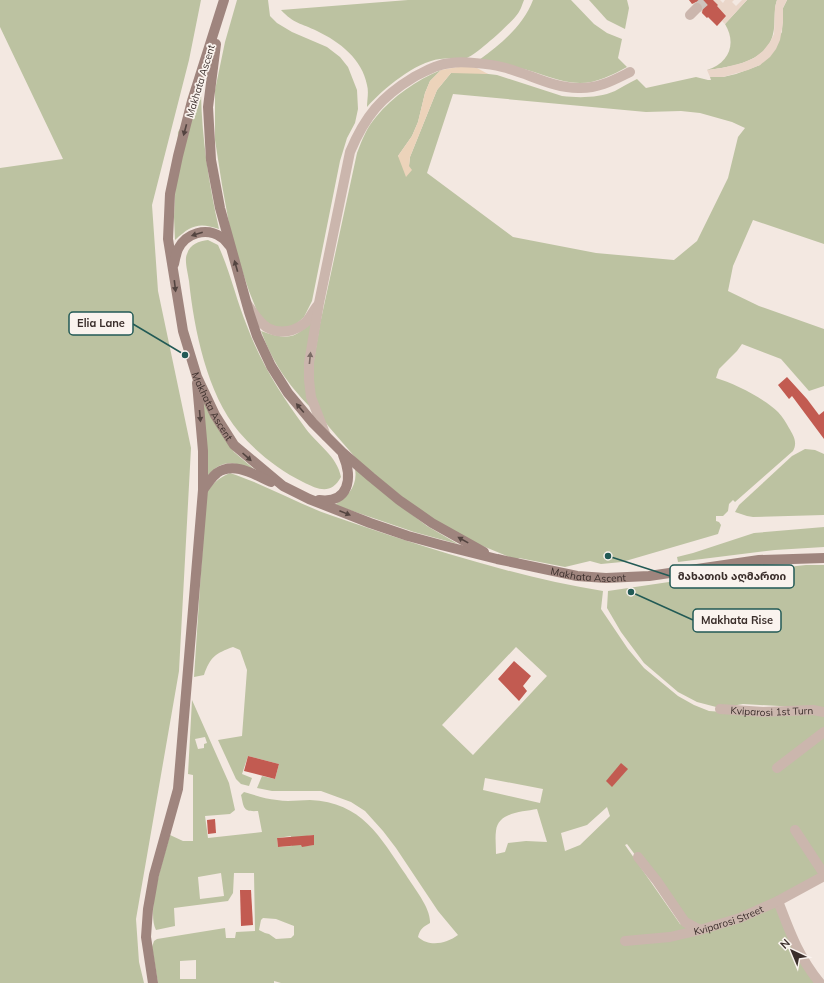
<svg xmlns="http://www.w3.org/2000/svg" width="824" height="983" font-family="Mulish,'Noto Sans Georgian',sans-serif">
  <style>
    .green { fill: #bcc2a1; fill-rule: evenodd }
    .sand { fill: #ecd3ba }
    .plaza { fill: #ead6c9 }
    .building { fill: #c25b51 }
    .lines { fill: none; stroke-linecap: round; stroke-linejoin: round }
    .street-tunnel { stroke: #cec3bd; stroke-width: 10; stroke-dasharray: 10 5; stroke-linecap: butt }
    .street { stroke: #cbb6ad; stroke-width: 10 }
    .secondary { stroke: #9f857e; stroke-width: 10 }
    .oneway { fill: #534440 }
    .oneway2 { fill: #7b6b66 }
    .labels { text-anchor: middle; stroke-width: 3.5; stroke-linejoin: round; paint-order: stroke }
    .street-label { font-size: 10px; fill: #3a2e2b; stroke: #faf3ee }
    .leader { fill: none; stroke: #225a55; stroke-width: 1.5 }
    .callout-dot { fill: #225a55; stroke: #faf3ee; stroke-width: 1.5 }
    .callout { fill: #faf3ee; stroke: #225a55; stroke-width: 1.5 }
    .callout-label { font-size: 11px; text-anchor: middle; font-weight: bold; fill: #3a2e2b }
  </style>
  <rect width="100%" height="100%" fill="#f3e8e1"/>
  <!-- green -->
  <g class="green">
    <path d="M0,0H201L189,60L152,205L158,291L191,448L179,671L136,919L139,962L144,983H0V168L63,159L0,27Z"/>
    <path d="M237,0H268L270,16L277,23L292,32L327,47L340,57L348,67L357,90L358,109L355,123L347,138L340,161L312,301L304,317L294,326L280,328L268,325L259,316L249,291L232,240L222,185L215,140V90L225,42Z"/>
    <path d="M408,0H524C522,5 520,12 516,16C509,25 477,54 467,58C459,61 448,57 440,59C415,62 383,89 367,107C367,100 369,92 367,85C362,59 340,42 317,31C301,23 294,24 281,10Z"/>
    <path d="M533,0H571L594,24L607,33L622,39L618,58L627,67C612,75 597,83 580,83C559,83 539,72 519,68C506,64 493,63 479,60C501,44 523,26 533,0Z"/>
    <path d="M589,0H627L629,8L625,29L607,20Z"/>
    <path d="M747,0H777C773,11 776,23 773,34C767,62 730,67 707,70C729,63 737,44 725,24Z"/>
    <path d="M787,0H824V244L753,220L733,266L728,291L759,306L824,329V386L809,391L781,359L742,344L737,351L719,369L716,378C734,383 765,399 778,412C783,417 786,423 789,428C793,435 798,442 793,451L735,502L733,500L729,504L728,511L723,516H716V521L719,522L721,525L718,534L622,562L601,564L590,561L565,567L519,558L517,560L473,542L434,522L361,464L329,427L319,414L311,378L320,324L357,153C362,140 367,127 376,117C393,96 417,80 441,70L430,81L425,93L418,122L412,136L398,156L409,166L410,157L437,90L451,73H480L497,75L562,96C579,98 599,98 615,91C622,87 629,83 637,79L646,88L696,77L708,80H711L710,77H723L736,74L760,65L782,32L783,8ZM453,94L646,112L681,111L700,113L732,122L745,128L738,137L728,178L697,241L674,260L596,253L513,237L427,173Z"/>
    <path d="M201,94C202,140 209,184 219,229C199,222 191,225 175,240L174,217L178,132Z"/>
    <path d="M208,240L218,245C230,271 236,299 247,326C261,364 282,396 306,429C318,445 337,456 341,477C331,495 319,490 303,482C279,470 257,453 239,432C207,394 194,329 189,281C188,273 184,260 187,254C190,244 199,241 208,240Z"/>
    <path d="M316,315L310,407C287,383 273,363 261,331C290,341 297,339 316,315Z"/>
    <path d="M200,392L225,439L234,452L255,470C233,461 221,458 205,479Z"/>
    <path d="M805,449L815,450L824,454V515L753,517L747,516L735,512L739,505L792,456Z"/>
    <path d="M355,469L390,498L427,526L458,544L414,532L335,505C348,496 358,486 355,469Z"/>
    <path d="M230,473C264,484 296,503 330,515C370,529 409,542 449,554C500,569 551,583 603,591L601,609L628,649L644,668L678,696L694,705L709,711L752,714L797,707L743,704L720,708L697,702L678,692L644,663L621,632L607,608L608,591L723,574L806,565H824V876L778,901L820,983H281L274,981V983H158L152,947L154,941L157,939L225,928L226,938H235L236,932L255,931L254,873H234L233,893L228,901L174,908L175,926L156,930C146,911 164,857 170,835L183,841H193V775L188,774L192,700L229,783L235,810L230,814L205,816L208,838L262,832L258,811C243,812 244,808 241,795L244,792C255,795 266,799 277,800C288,802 299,800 310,800C362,802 380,837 406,875C414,888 431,908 430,923C423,927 420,929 418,937C429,947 446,944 458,935L438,911L396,848L383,831L365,811L351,802L321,791H272L257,788L262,776L275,779L279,764L248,756L242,774L252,778L249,786L241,784L236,779L218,740L242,736L247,670L240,650L233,647C216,653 210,657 204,675L194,677L206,495C210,485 220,477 230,473ZM516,647L547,676L473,755L442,725ZM205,737L207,743L204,744V748L198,749L195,739ZM485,778L543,789L540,803L483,790ZM607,807L610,816L580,845L565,851L561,833L587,825ZM537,809L547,842L526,841L508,843L505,852L496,854C496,846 495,838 496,831C498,812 522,812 537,809ZM313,835L314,845L302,846L301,837ZM291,836L292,846L278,847L277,838ZM627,844L685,922L700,930L680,924L625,845ZM221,873L224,896L200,899L198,877ZM263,918L276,919L294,926V935L291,938L276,939L269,934L265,933L259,930L261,920ZM196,960V979H180V961Z"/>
    <path d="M824,527V547L775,550L678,562L677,557L693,553L754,533Z"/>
  </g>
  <!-- sand -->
  <path class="sand" d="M463,66L477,68L488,74L451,73L437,90L410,157L409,166L412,170L406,177L398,156L412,136L418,122L425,93L430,81L441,70Z"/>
  <!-- plaza -->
  <g class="plaza">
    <path d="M689,0H720L723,3L725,0H734L732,2L736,6L742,0H747L725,24L722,21L717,26L710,15L707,18Z"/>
    <path d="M777,0H787L783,8V23L780,40L776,49L770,57L760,65L748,70L723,77H710L707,70L722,68L742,63L754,58L763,51L770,42L774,34L775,7Z"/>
  </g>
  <!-- building -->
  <g class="building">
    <path d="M689,0H713L718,5L717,6L726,16L717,26L708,17L707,18L702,13L703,7L701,3L696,2L692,4Z"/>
    <path d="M787,377L807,399L819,415L824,411V439L792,396L789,399L778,385Z"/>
    <path d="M514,661L531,676L523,686L527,691L519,701L498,679Z"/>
    <path d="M248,756L279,764L275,779L244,771Z"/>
    <path d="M621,763L628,769L612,787L606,781Z"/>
    <path d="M215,819L216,833L208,834L207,820Z"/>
    <path d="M314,835V845L302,847L301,845L278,847L277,838Z"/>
    <path d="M240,890H251L253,925L241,926Z"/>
  </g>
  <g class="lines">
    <!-- street-tunnel -->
    <path class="street-tunnel" d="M697,8L706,0"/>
    <!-- street -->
    <g class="street">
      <path d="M690,15L697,8"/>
      <path d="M247,304C253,312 259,323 268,328C281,335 296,331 306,322C310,318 313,311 317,306"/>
      <path d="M326,436L311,397L309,380V363L319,303L350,152C365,116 381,97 414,77C426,71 437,64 451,63C463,61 490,64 502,67C528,73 552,88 578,88C598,89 614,80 630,72"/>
      <path id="s1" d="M720,709L763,712L813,710L824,712"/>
      <path d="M777,768L824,732"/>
      <path d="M795,830L824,874"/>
      <path d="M638,857L657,881L685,922L700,930"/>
      <path d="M778,901C790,932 798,956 820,983"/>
      <path id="s2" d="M625,941L670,937L700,930L740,918L778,901L824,876"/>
    </g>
    <!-- secondary -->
    <g class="secondary">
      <path id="s3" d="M224,0L192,101L178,156L170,194L168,239L183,331L197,377L215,415L234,445L283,486L309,499L370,523L408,536L441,545L497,559L577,576L606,578L649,576L759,560L824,558"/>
      <path d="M216,44L208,107L211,160L220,208L249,312L257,336L271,366L288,393L313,423L342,452L371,477L399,500L432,523L484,552"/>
      <path d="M174,264C175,259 176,254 178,249C186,233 206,227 221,237C225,239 227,243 230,246"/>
      <path d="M203,490C207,484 212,477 217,473C234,461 255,475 271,482"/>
      <path d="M319,500C349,504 353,478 343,455"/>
      <path d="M153,983L146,937L148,909L154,875L178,789L203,490V451L197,383"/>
    </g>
  </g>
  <!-- one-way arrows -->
  <defs><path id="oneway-solid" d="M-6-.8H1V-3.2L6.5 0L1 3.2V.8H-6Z"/></defs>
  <g class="oneway">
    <use href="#oneway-solid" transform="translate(185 130) rotate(105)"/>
    <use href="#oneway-solid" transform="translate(197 234) rotate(163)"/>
    <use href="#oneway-solid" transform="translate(236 266) rotate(-106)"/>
    <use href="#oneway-solid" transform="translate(175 286) rotate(83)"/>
    <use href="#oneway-solid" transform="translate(300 408) rotate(-130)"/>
    <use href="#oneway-solid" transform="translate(200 416) rotate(85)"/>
    <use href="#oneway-solid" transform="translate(247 457) rotate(42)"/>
    <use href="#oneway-solid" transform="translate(345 513) rotate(22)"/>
    <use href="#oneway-solid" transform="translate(463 540) rotate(-151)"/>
  </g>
  <use class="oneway2" href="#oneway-solid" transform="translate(310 358) rotate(-84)"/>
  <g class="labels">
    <!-- street labels -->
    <g class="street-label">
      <text transform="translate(200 81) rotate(-73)" y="4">Makhata Ascent</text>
      <text dy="4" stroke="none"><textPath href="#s3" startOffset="421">Makhata Ascent</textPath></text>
      <text dy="4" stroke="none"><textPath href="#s3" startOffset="849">Makhata Ascent</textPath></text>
      <text dy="4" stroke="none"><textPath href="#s1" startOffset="52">Kviparosi 1st Turn</textPath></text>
      <text dy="4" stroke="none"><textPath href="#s2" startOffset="106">Kviparosi Street</textPath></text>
    </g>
  </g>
  <!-- callouts -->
  <path class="leader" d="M185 355L133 324M608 556L670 576M631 592L693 620"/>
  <g class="callout-dot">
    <circle cx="185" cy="355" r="4"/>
    <circle cx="608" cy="556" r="4"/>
    <circle cx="631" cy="592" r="4"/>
  </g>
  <g class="callout">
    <rect x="69" y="312" width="64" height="23" rx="4"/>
    <rect x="670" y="565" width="124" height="23" rx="4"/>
    <rect x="693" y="609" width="88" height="23" rx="4"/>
  </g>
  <g class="callout-label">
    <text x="101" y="327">Elia Lane</text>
    <text x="732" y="580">მახათის აღმართი</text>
    <text x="737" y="624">Makhata Rise</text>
  </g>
  <!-- north arrow -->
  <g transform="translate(792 951) rotate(316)" stroke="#faf3ee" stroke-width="3" paint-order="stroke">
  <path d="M0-3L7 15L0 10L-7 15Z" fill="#3a2e2b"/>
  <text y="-6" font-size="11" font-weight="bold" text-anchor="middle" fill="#3a2e2b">N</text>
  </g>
</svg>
